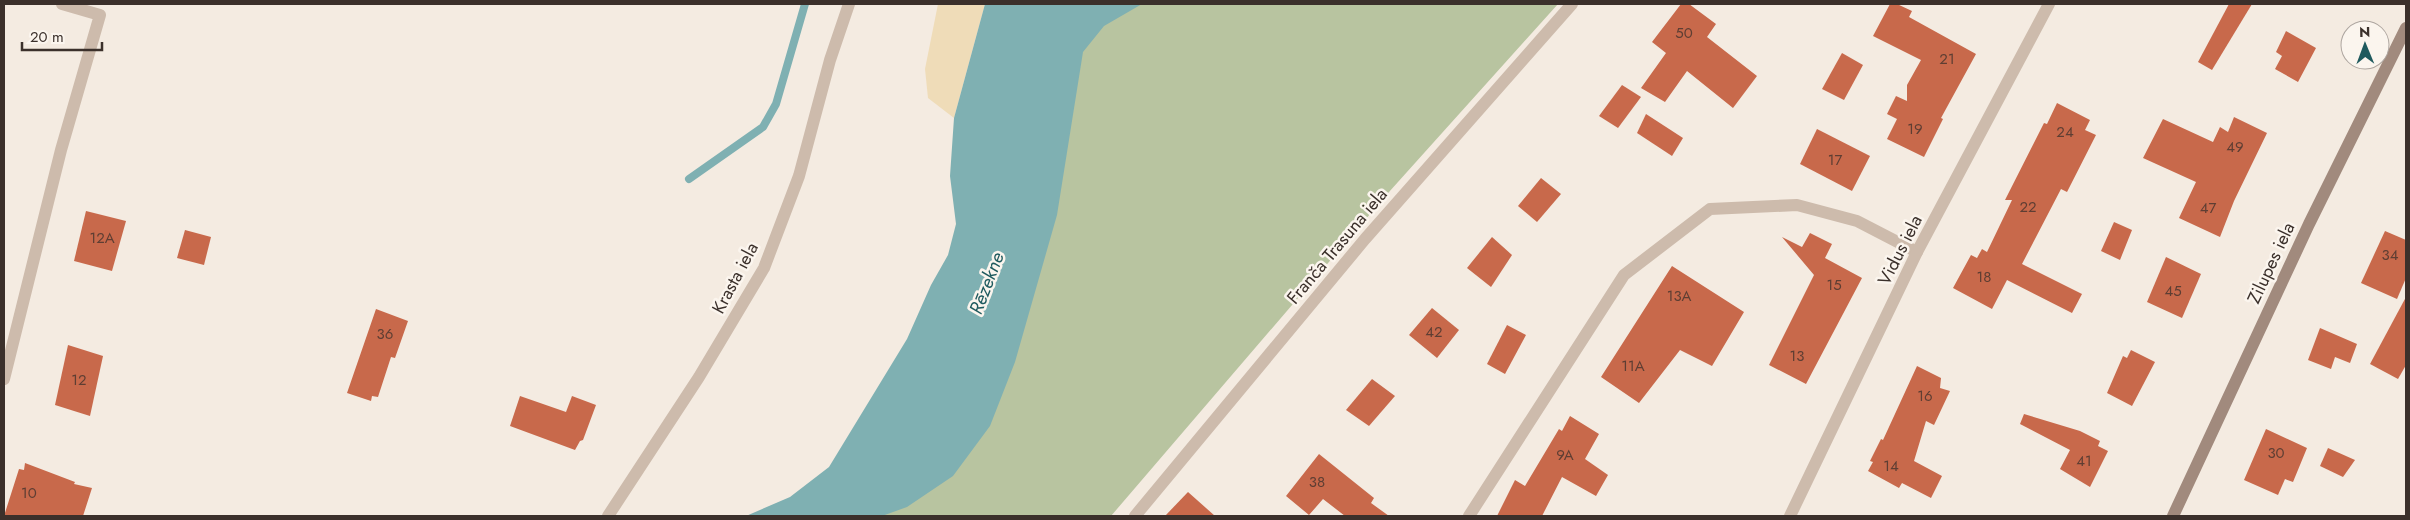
<svg xmlns="http://www.w3.org/2000/svg" width="2410" height="520" font-family="Jost,sans-serif">
  <style>
    .green { fill: #b8c4a0 }
    .sand { fill: #efdcb8 }
    .water { fill: #7fb0b2 }
    .lines { fill: none; stroke-linecap: round; stroke-linejoin: round }
    .stream { stroke: #7fb0b2; stroke-width: 8 }
    .building { fill: #c8694b }
    .street { stroke: #cdbbac; stroke-width: 12 }
    .secondary { stroke: #a18a7d; stroke-width: 12 }
    .labels { text-anchor: middle; stroke-width: 5; stroke-linejoin: round; paint-order: stroke }
    .number-label { font-size: 15px; fill: #5e3e33 }
    .street-label { font-size: 18px; fill: #3b302b; stroke: #fbf5ee }
    .water-label { font-size: 19px; font-style: italic; fill: #1f5a5e; stroke: #fbf5ee }
  </style>
  <rect width="100%" height="100%" fill="#f4ebe1"/>
  <!-- green -->
  <path class="green" d="M1063,4H1558L1389,192L1111,516H811L854,490Z"/>
  <!-- sand -->
  <path class="sand" d="M938,4H985L954,118L928,98L925,69Z"/>
  <!-- water -->
  <path class="water" d="M985,4H1142L1104,26L1083,52L1057,215L1015,362L990,426L953,476L907,507L882,516H746L790,497L829,467L907,339L931,285L948,255L956,224L950,176L954,118Z"/>
  <g class="lines">
    <!-- stream -->
    <path class="stream" d="M689,179L763,127L776,104L805,4"/>
  </g>
  <!-- building -->
  <g class="building">
    <path d="M1681,4H1689L1716,24L1707,37L1757,76L1733,108L1687,71L1665,102L1641,88L1666,53L1652,42Z"/>
    <path d="M1890,4H1897L1912,11L1909,17L1976,54L1941,118L1943,119L1924,157L1887,139L1897,119L1887,114L1896,96L1907,101V85L1921,60L1873,36Z"/>
    <path d="M2229,4H2252L2212,70L2198,62Z"/>
    <path d="M2286,31L2316,48L2298,82L2275,69L2282,56L2276,52Z"/>
    <path d="M1842,53L1863,65L1844,100L1822,89Z"/>
    <path d="M1622,85L1641,97L1618,128L1599,116Z"/>
    <path d="M2057,103L2090,120L2085,130L2096,135L2067,192L2061,189L2022,264L2082,294L2072,313L2007,280L1992,309L1953,288L1971,255L1977,258L1982,249L1987,252L2012,200H2005L2044,123L2047,124Z"/>
    <path d="M1646,114L1683,138L1672,156L1637,133Z"/>
    <path d="M2234,117L2267,133L2234,201L2220,237L2179,218L2196,182L2143,158L2163,119L2213,142L2220,127L2228,132Z"/>
    <path d="M1817,129L1870,156L1852,191L1800,164Z"/>
    <path d="M1541,178L1561,194L1537,222L1518,206Z"/>
    <path d="M86,211L126,221L112,271L74,261Z"/>
    <path d="M2114,222L2132,230L2120,260L2101,251Z"/>
    <path d="M185,230L211,237L204,265L177,258Z"/>
    <path d="M2385,231L2406,240V278L2397,299L2361,283Z"/>
    <path d="M1810,233L1832,244L1825,258L1862,278L1806,384L1769,365L1814,275L1782,237L1802,247Z"/>
    <path d="M1492,237L1512,255L1491,287L1467,268Z"/>
    <path d="M2166,257L2201,274L2182,318L2147,302Z"/>
    <path d="M1672,266L1744,312L1712,366L1680,350L1639,403L1601,377Z"/>
    <path d="M2406,297V365L2398,379L2370,364Z"/>
    <path d="M1432,308L1459,330L1437,358L1409,335Z"/>
    <path d="M376,309L408,321L395,358L391,357L378,397L372,396L371,401L347,393Z"/>
    <path d="M1507,325L1526,335L1505,374L1487,364Z"/>
    <path d="M2320,328L2357,344L2350,363L2335,357L2331,369L2308,360Z"/>
    <path d="M68,345L103,356L90,416L55,405Z"/>
    <path d="M2131,350L2155,362L2132,406L2107,393L2123,356L2127,358Z"/>
    <path d="M1917,366L1941,378L1940,388L1950,391L1934,425L1926,421L1914,461L1942,476L1931,498L1902,483L1899,488L1868,471L1873,462L1870,461L1881,439L1883,440Z"/>
    <path d="M1372,379L1395,396L1369,426L1346,410Z"/>
    <path d="M520,396L566,412L572,396L596,405L583,440L580,441L575,450L510,426Z"/>
    <path d="M2024,414L2080,431L2100,441L2098,446L2108,451L2090,487L2060,469L2070,450L2020,424Z"/>
    <path d="M1570,416L1599,434L1585,459L1608,475L1596,496L1562,477L1542,516H1497L1515,480L1525,486L1559,429L1562,431Z"/>
    <path d="M2266,429L2307,448L2293,482L2285,479L2278,495L2244,480Z"/>
    <path d="M2328,448L2355,460L2343,477L2320,466Z"/>
    <path d="M1319,454L1374,498L1371,503L1389,516H1345L1323,499L1309,515L1286,496Z"/>
    <path d="M25,463L75,482L74,484L92,488L83,516H4L19,469L24,470Z"/>
    <path d="M1188,492L1215,516H1165Z"/>
  </g>
  <g class="lines">
    <!-- street -->
    <g class="street">
      <path d="M4,379L61,150L100,15L62,4"/>
      <path d="M608,516L699,377L764,268L799,176L830,60L849,4"/>
      <path d="M1135,516L1365,239L1572,4"/>
      <path d="M1469,516L1624,275L1710,209L1797,205L1857,221L1917,252"/>
      <path d="M1790,516L1917,252L2049,4"/>
    </g>
    <!-- secondary -->
    <path class="secondary" d="M2173,516L2309,224L2406,28"/>
  </g>
  <g class="labels">
    <!-- number labels -->
    <g class="number-label">
      <text x="1684" y="38">50</text>
      <text x="1947" y="64">21</text>
      <text x="1915" y="134">19</text>
      <text x="2065" y="137">24</text>
      <text x="2235" y="152">49</text>
      <text x="1835" y="165">17</text>
      <text x="2028" y="212">22</text>
      <text x="2208" y="213">47</text>
      <text x="102" y="243">12A</text>
      <text x="2390" y="260">34</text>
      <text x="1984" y="282">18</text>
      <text x="1834" y="290">15</text>
      <text x="2173" y="296">45</text>
      <text x="1679" y="301">13A</text>
      <text x="1434" y="337">42</text>
      <text x="385" y="339">36</text>
      <text x="1797" y="361">13</text>
      <text x="1633" y="371">11A</text>
      <text x="79" y="385">12</text>
      <text x="1925" y="401">16</text>
      <text x="2276" y="458">30</text>
      <text x="1565" y="460">9A</text>
      <text x="2084" y="466">41</text>
      <text x="1891" y="471">14</text>
      <text x="1317" y="487">38</text>
      <text x="29" y="498">10</text>
    </g>
    <!-- street labels -->
    <g class="street-label">
      <text transform="translate(1337 246) rotate(-50)" y="6">Franča Trasuna iela</text>
      <text transform="translate(1900 250) rotate(-63)" y="6">Vidus iela</text>
      <text transform="translate(2271 263) rotate(-65)" y="6">Zilupes iela</text>
      <text transform="translate(735 278) rotate(-62)" y="6">Krasta iela</text>
    </g>
    <!-- water labels -->
    <g class="water-label">
      <text transform="translate(986 283) rotate(-69)" y="7">Rēzekne</text>
    </g>
  </g>
  <!-- border -->
  <rect width="2410" height="520" fill="none" stroke="#3b302b" stroke-width="10"/>
  <!-- north arrow -->
  <g transform="translate(2365 45) rotate(359)"><circle r="24" fill="#fbf5ee" stroke="#aea6a0"/>
  <path d="M0-4L9 19L0 12L-9 19Z" fill="#1f5a5e"/>
  <text y="-8" font-size="14" font-weight="bold" text-anchor="middle" fill="#3b302b">N</text>
  </g>
  <!-- scale -->
  <path d="M22 42v8h80v-8" fill="none" stroke="#3b302b" stroke-width="2.5"/>
  <text x="30" y="42" font-size="15" fill="#3b302b" stroke="#fbf5ee" stroke-width="4" paint-order="stroke">20 m</text>
</svg>
